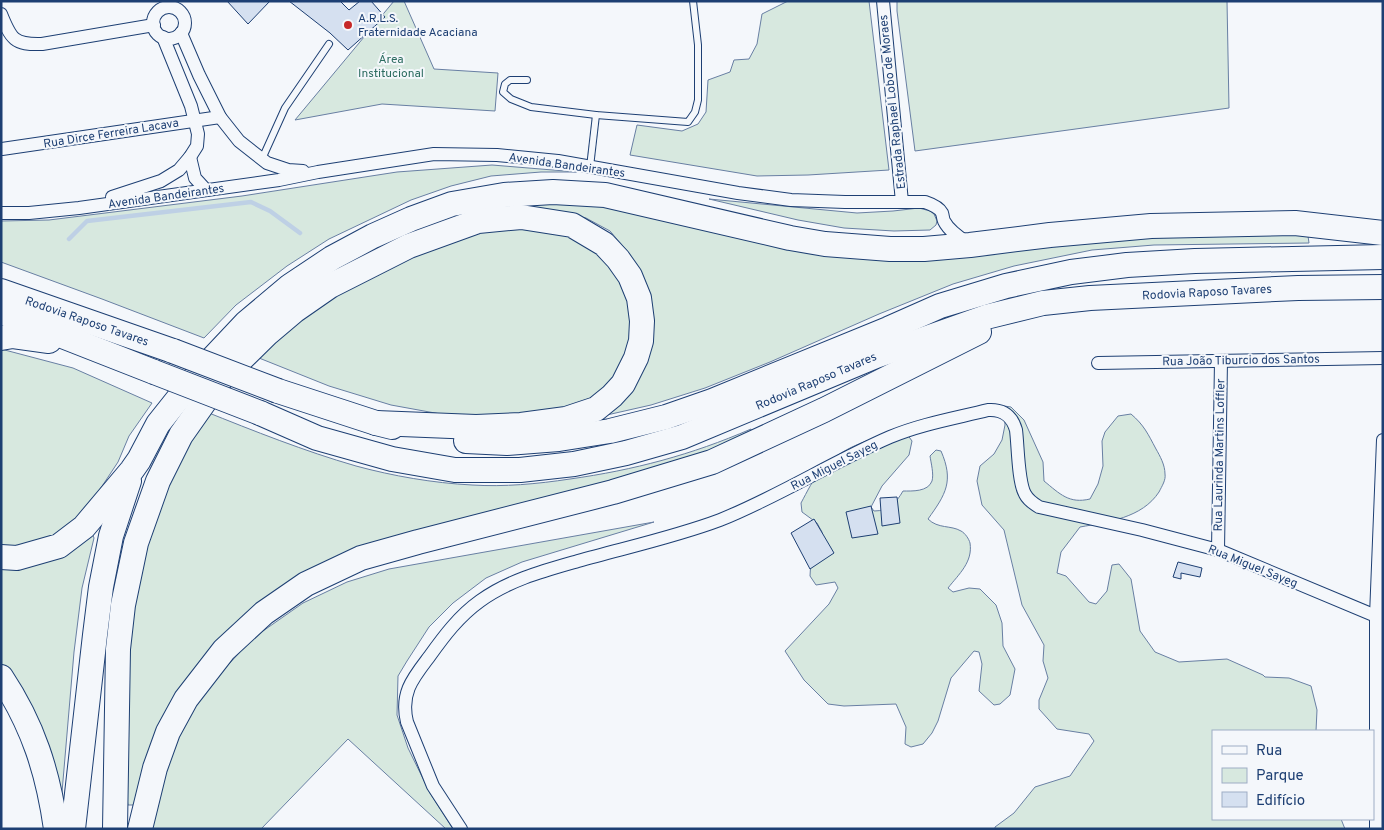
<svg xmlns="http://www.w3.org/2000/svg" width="1384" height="830" font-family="Overpass,sans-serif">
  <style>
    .green { fill: #d7e8df; stroke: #687fa3 }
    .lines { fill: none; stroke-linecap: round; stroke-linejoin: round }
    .stream { stroke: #bed0e5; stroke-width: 4.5 }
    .building { fill: #d5e0f0; stroke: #1d3f73 }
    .service-casing { stroke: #1d3f73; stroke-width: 8 }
    .minor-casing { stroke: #1d3f73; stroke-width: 14 }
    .motorway-casing { stroke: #1d3f73; stroke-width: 26 }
    .service { stroke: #f4f7fb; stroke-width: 6 }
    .minor { stroke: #f4f7fb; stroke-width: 12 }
    .motorway { stroke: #f4f7fb; stroke-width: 24 }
    .motorway-bridge-casing { stroke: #1d3f73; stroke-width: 26; stroke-linecap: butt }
    .motorway-bridge { stroke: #f4f7fb; stroke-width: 24 }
    .poi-dot { fill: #c62828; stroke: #f4f7fb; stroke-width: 2 }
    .labels { text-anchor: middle; stroke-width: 4; stroke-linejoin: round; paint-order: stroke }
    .poi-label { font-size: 12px; fill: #1d3f73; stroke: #f4f7fb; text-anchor: start }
    .park-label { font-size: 12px; fill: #2c6c60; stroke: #f4f7fb }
    .street-label { font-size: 12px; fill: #1d3f73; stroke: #f4f7fb }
  </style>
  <rect width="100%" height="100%" fill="#f4f7fb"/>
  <!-- green -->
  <g class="green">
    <path d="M394,1H404L434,69L498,73L495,111L382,104L295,120Z"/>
    <path d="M788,1H869L889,170L808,175L757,176L630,155L637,125L682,131L698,124L706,112L708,80L730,72L734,60L749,59L757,44L762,14Z"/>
    <path d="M897,1H1227L1229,108L915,151L897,11Z"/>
    <path d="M492,165L577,172H541L491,176L451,186L411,200L329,239L287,266L236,305L204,338L102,299L1,262V221L49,220L242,196L397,172Z"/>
    <path d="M709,199L857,213L893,211L919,208L930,211L934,214L937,221L936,225L930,230L894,231L844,228L798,220Z"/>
    <path d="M577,200L815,248L1148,234L1248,232L1308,236L1309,243L1154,245L1092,250L1014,266L953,284L879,314L770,362L705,388L651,405L598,417L634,383L628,252L610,231L586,218L558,212L531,209L280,299L341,260L448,214Z"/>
    <path d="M514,226L560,230L599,249L625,281L634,330L617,378L601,394L576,407L502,416L446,415L391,405L329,386L254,356L342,287L464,235Z"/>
    <path d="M1,349L73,368L152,403L129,436L118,462L79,521L57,537L29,546L1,548Z"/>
    <path d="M1004,406L1011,407L1024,420L1043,462L1044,481C1060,494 1069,504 1090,499L1098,484L1103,466L1102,441L1105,432L1118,416L1131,414C1144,425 1148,434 1156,449C1160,456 1165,465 1165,474C1166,480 1162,486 1159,492C1142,518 1108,522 1080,527L1061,552L1057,573L1066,576L1089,602L1096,604L1107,591L1112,565L1119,564L1131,579L1140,631L1155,652L1179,662L1227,659L1263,675L1265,677L1289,678L1311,686L1317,710L1316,731H1213V819H1341L1345,829H995V827L1014,813L1035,787L1070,776L1094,741L1089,734L1057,729L1039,709V700L1048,678L1043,661L1044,645L1022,605L1004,530L982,505L977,481L980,466L994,454L1002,440L1005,425Z"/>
    <path d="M204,411C254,431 304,451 356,466C393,476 433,483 472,485C504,487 537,484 570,479C634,470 691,455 751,429L752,434L664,470L483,516L258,607L135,802L133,805H128L127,799L125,652L151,522Z"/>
    <path d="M895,432L907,434L912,441L909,455L882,486L871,507L874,511C889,511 896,503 903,491C912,491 928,492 932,481C934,474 931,463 930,456L936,450L941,451C954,481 946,494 928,519C938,529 951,525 961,531C965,533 969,539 970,543C973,562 959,574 948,588L953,592L969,588L980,589L996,605L1002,623L1003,646L1015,669L1010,695L1000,704L994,705L979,691L982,664L979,652L974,651L951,678L938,721L932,733L923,744L911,747L905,744L906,727L896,704L844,706L828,704L804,680L785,651L829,604L838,588L835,582L816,585L810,576L811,559L821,542L822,532L817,523L802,512L801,503C807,492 813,479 822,469C840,448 870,439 895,432Z"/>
    <path d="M654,522L522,562L486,578L453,603L429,627L407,661L398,676L397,715L408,748L430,793L453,829H446L348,739L261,829H150L169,756L193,709L214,680L253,638L303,603L347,582L389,569Z"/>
    <path d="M92,533L94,538L82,588L74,652L61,804L7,670L1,663V565Z"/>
  </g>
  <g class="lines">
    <!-- stream -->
    <path class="stream" d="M69,239L87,221L251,202L270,211L300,233"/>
  </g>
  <!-- building -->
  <g class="building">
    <path d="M227,1H270L248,24Z"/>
    <path d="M289,1H340L349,10L360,1H371L385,17L348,50L330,33Z"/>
    <path d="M897,497L900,523L882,526L880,498Z"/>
    <path d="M871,506L878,534L852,538L846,512Z"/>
    <path d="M814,519L834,553L810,569L791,533Z"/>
    <path d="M1178,562L1202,568L1200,577L1181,573V579L1173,577Z"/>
  </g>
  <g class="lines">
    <!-- service casing -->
    <g class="service-casing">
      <g id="service">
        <path d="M527,80H510L505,84L503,92L511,99L531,107L596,115L688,122L695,112L698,100V45L693,1"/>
        <path d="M262,159L285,108L329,44"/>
        <path d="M590,167L596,115"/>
      </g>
    </g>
    <!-- minor casing -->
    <g class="minor-casing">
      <g id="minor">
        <path d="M883,1L902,202"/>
        <circle cx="169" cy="23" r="16"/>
        <path d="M1,14C11,39 14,45 42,44L154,25"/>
        <path d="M181,33L199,75L220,117L239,141L267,163L288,170L303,171"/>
        <path d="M2,149L220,117"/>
        <path d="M190,157L195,178L206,190"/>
        <path d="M112,197L161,181L179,170L190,157L197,146L198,134L191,106L163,37"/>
        <path d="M1,213H29L79,208L279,180L318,172L434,154L497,155L558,161L738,193L791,200L845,202H925C931,204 939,207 942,213C943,216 943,219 944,221C949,231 960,238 969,244"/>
        <path d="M1098,363L1383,358"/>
        <path d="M1218,550L1221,361"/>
        <path d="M461,829L433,786L407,722C400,693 413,678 429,657C444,636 459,616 480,601C509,580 543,571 578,561C624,548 675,537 720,520C778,497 832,462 890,437C921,424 956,418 988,410C1003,409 1012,416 1016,430C1018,445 1018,482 1025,494C1028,500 1034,504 1039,507L1142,530L1218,550L1383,619"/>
        <path d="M1376,829V616L1383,440"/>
      </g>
    </g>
    <!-- motorway casing -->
    <g class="motorway-casing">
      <g id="motorway">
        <path d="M1,291L173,351"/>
        <path d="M1,312L154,372"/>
        <path d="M1,338L13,336L49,341"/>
        <path d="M278,391L376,423L392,427"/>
        <path d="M260,413L317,438L392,459L455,470H520L574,464L626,453L682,437L876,356L986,317L1043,303L1090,298L1298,288L1383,287"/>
        <path d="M466,441L507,443L559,439L610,431L666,417L712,401L888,329L940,306L1006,286L1071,272L1127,265L1195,261L1383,257"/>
        <path d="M1,557L17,558L59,546L84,527L132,470L139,460L158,424L197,375L246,323L290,286L332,258L373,236L411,219L452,204L504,195L553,192L605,195L790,238L825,244L890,249H924L970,245L1050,235L1151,226L1295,223L1383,233"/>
        <path d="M1,677C33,725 48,772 56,829"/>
        <path d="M73,829L95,635L101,587L111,536L129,481"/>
        <path d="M115,829L118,649L123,605L136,543L158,481L181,435L219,381L268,333L294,311L330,286L409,246L478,221L521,217L572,225L604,244L618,259L630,276L639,298L642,321L641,341L636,358L623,384L612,396L596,409L566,419L521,425L476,427L376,423"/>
        <path d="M140,829L155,768L168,732L186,699L224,650L264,613L306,584L361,558L418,542L613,492L712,462L824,410L979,332"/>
      </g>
    </g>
    <!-- service -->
    <use href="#service" class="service"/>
    <!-- minor -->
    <use href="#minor" class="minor"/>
    <!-- motorway -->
    <use href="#motorway" class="motorway"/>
    <!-- motorway-bridge casing -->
    <g class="motorway-bridge-casing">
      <g id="motorway-bridge">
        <path d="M173,351L278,391"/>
        <path d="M154,372L260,413"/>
      </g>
    </g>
    <!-- motorway-bridge -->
    <use href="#motorway-bridge" class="motorway-bridge"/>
  </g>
  <!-- markers -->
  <circle class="poi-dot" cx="348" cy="25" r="5"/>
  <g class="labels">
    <!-- poi labels -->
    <g class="poi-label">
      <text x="358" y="22">A.R.L.S.<tspan x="358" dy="14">Fraternidade Acaciana</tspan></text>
    </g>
    <!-- park labels -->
    <g class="park-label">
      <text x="391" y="63">Área<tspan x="391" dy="14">Institucional</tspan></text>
    </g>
    <!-- street labels -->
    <g class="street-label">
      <text transform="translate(892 102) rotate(-96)" y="4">Estrada Raphael Lobo de Moraes</text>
      <text transform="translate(111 133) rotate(-9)" y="4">Rua Dirce Ferreira Lacava</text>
      <text transform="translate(567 165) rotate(8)" y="4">Avenida Bandeirantes</text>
      <text transform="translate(166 196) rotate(-8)" y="4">Avenida Bandeirantes</text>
      <text transform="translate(1207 292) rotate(-3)" y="4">Rodovia Raposo Tavares</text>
      <text transform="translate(87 321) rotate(19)" y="4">Rodovia Raposo Tavares</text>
      <text transform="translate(1241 360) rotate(-1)" y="4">Rua João Tiburcio dos Santos</text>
      <text transform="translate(816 381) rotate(-23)" y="4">Rodovia Raposo Tavares</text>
      <text transform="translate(1219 455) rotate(-89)" y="4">Rua Laurinda Martins Loffler</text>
      <text transform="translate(834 465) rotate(-27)" y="4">Rua Miguel Sayeg</text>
      <text transform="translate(1253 566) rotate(22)" y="4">Rua Miguel Sayeg</text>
    </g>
  </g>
  <!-- border -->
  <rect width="1384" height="830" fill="none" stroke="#1d3f73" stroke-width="5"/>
  <!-- legend -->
  <rect x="1212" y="730" width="162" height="90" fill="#f4f7fb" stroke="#9eadc5"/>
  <rect x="1222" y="746" width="25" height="8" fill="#f4f7fb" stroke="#9eadc5"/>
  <text x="1256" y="755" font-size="15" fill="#1d3f73">Rua</text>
  <rect x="1222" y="768" width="25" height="15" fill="#d7e8df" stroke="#9eadc5"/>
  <text x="1256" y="780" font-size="15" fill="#1d3f73">Parque</text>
  <rect x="1222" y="792" width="25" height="15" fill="#d5e0f0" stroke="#9eadc5"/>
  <text x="1256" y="805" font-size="15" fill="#1d3f73">Edifício</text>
</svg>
